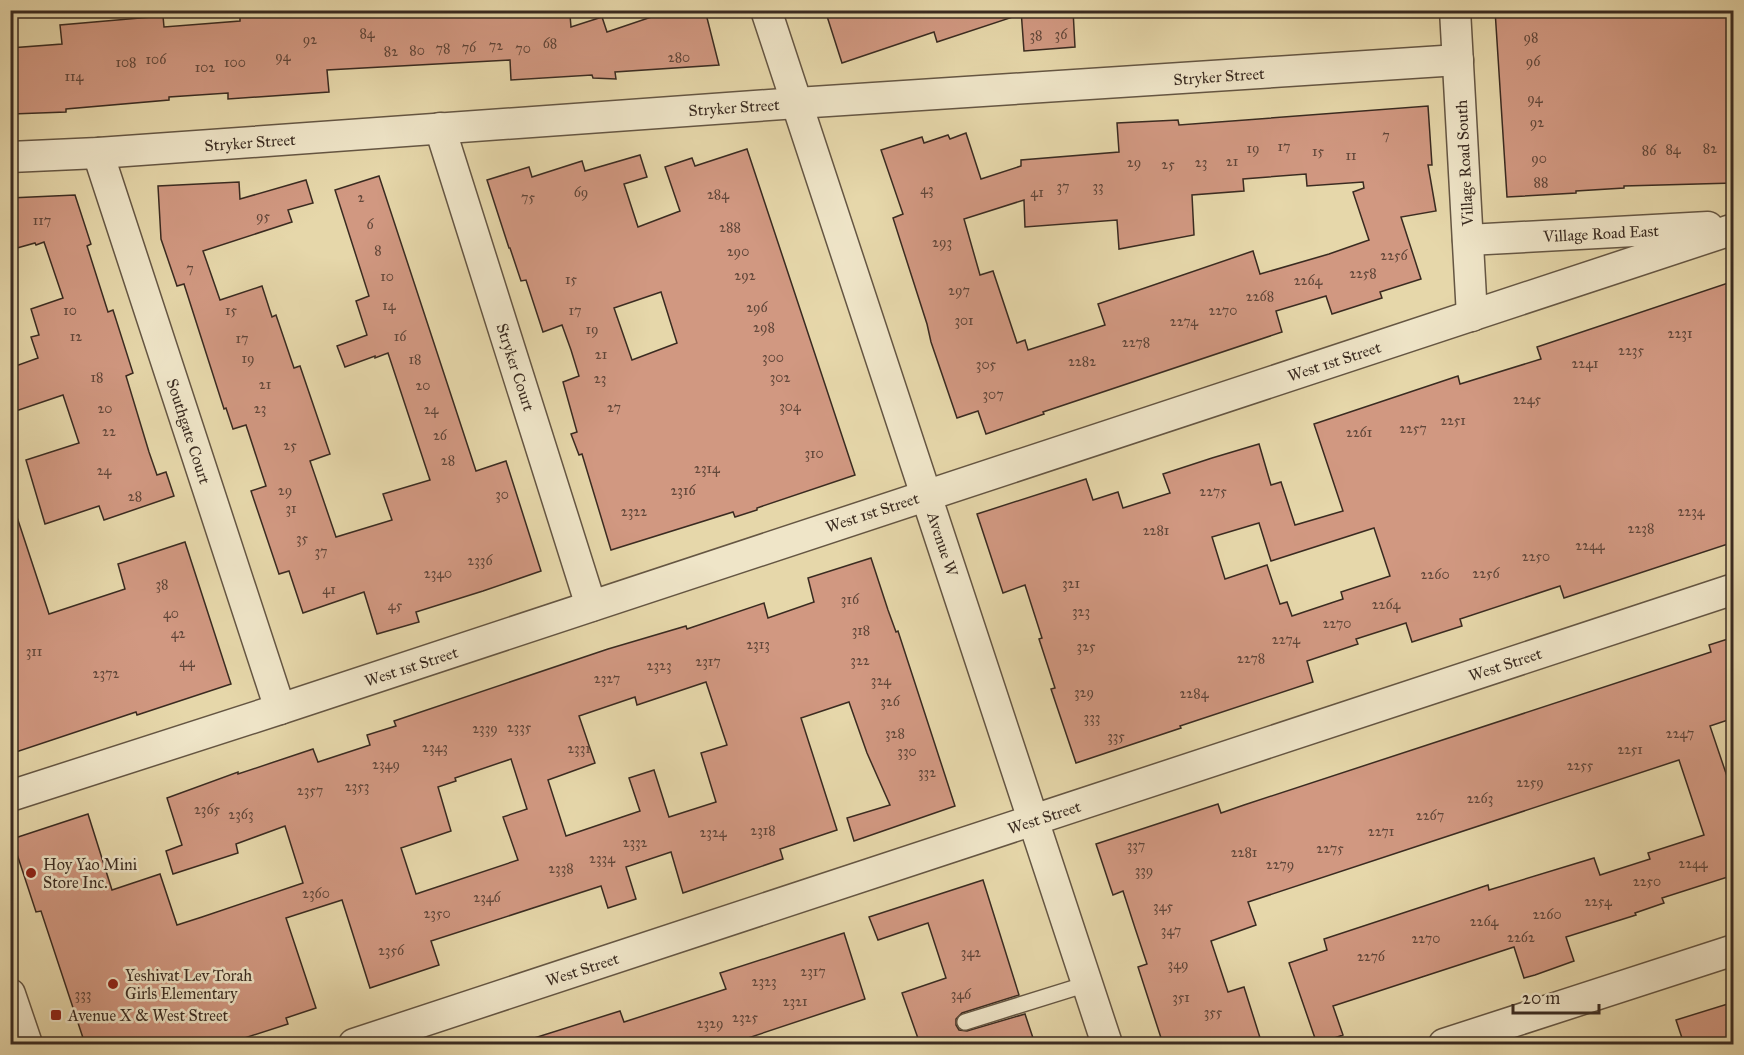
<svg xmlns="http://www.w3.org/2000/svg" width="1744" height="1055" font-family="'IM FELL Great Primer',serif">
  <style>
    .building { fill: #d19881; stroke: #3a2b21; stroke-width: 1.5; fill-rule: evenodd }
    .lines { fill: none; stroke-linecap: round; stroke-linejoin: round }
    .service-casing { stroke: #655643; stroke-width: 18 }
    .minor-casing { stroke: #655643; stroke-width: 33 }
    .service { stroke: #efe5c8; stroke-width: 15 }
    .minor { stroke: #efe5c8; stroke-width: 30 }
    .poi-dot { fill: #8f2418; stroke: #efe5c8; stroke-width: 2 }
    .labels { text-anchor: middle; stroke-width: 5; stroke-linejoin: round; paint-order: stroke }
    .number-label { font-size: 14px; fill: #604639 }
    .street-label { font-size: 16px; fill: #3a2b21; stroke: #efe5c8 }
    .poi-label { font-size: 16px; fill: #3a2b21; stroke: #efe5c8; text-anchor: start }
  </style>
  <rect width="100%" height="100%" fill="#e6d7aa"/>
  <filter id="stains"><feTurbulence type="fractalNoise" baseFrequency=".00333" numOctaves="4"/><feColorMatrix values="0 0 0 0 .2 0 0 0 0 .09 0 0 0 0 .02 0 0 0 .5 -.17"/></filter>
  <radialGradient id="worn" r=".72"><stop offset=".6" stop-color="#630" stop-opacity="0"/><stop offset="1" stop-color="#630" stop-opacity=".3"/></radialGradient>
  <!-- building -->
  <g class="building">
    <path d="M355,10H561L562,15H570L571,27L602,17L607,32L672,10H705L719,65L615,72L616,79L593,78L592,75L511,80L510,60L327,70L329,92L228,99V93L169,97V100L66,109V112L12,114L10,106V48L62,44L60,25L163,16L164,27L240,21V17L290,14V17Z"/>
    <path d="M825,10H1019V15L937,42L934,32L842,63Z"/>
    <path d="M1021,10H1073L1075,47L1024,51Z"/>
    <path d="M1495,10H1729L1732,67H1734V183L1624,186V188L1576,191V193L1507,197Z"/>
    <path d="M1428,106L1432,165H1428L1436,211L1401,217L1421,279L1380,292L1382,298L1332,314L1326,296L1276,311L1282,332L1043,412L1044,414L986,434L978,411L957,418L931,342L927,324L893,218L903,214L881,150L922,137L924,143L948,135L950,139L966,133L981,179L1021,166V160L1119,152L1117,123L1178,120L1179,125ZM1306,174L1307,186L1363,182L1364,188L1353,192L1369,240L1329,254L1260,274L1253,251L1098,304L1105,325L1028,350L1025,340L1017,343L993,271L980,275L964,219L1024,200L1025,227L1117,220L1119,249L1194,235L1192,195L1244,191L1243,179Z"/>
    <path d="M747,149L855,475L757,508V510L735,517L733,512L611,550L582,454L579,455L571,434L577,432L563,382L579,376L571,350L562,325L543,332L526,280L521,281L510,248H509L487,180L529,167L532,177L582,161L585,171L640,155L647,177L624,184L638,227L680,211L665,167L692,158L695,166ZM661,292L677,343L632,360L614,308Z"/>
    <path d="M379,176L476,471L506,461L541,571L483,591L416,612L419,622L377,634L364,592L303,613L289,571L279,574L251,491L266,486L246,425L233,429L226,408L224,409L184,284L177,286L161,239L158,186L239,182L240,199L306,180L313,203L288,210L292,222L203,251L220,300L262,286L272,317L276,315L294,368L300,366L330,454L310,461L336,537L392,520L383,494L430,480L388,353L375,358V356L345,367L337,346L367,335L356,301L369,296L335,190Z"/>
    <path d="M75,195L91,244L87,246L108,312L113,310L133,373L126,376L149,452L157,475L166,472L174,496L104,520L99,506L45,524L26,460L79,443L63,395L10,413V368L38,358L31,337L39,335L31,309L63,298L44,242L36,245L35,243L10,250V198Z"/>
    <path d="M1734,281V542L1564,598L1560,586L1460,619L1462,626L1412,642L1406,623L1356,639L1358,644L1307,661L1313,682L1180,726L1181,728L1076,763L1051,689L1055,688L1039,639L1042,638L1025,585L1003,593L977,514L1086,479L1093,500L1118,492L1123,508L1170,493L1163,474L1212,458L1259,444L1271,485L1281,482L1295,525L1343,511L1314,424L1458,376L1460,384L1541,359L1537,347ZM1259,523L1271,561L1374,528L1390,576L1341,592L1343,599L1292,616L1287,602L1280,604L1267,565L1225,579L1212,537Z"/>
    <path d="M15,511L49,614L125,589L118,564L185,542L231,684L137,715L136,712L10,754V512Z"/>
    <path d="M871,558L888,610L896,632L898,631L955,806L854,841L847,818L890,805L867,753L849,702L801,718L837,830L780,849L783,859L683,893L671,852L626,867L636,899L608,908L601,886L431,941L439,965L370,988L342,900L286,918L316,1008L286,1018L288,1024L226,1044H85L41,911L36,912L12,839L88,814L112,890L160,874L177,925L202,917L303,883L285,826L236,844L238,853L173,874L166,851L182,845L167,798L238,772V774L313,749L318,762L370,745L367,735L396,726L394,721L608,649L686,626L687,629L764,603L768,618L814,602L808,578ZM706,682L727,745L701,753L716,802L669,817L654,770L629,778L640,811L566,836L548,780L595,763L579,716L635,697L637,705ZM511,759L527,809L503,817L518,860L416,894L401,848L451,831L438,787L456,781L455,778Z"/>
    <path d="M1734,637V718L1710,726L1734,797V875L1662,898L1664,903L1635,913L1636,915L1566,937L1574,961L1535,975L1524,978L1514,947L1333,1006L1343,1035L1317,1044L1289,963L1327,950L1324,939L1488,885L1489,890L1594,858L1600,875L1650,859L1648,853L1704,835L1679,760L1248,902L1256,925L1211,941L1228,992L1244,987L1262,1044H1163L1138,967L1147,964L1135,928L1123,891L1113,895L1096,844L1218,804L1221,813L1244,805L1711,652L1709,645Z"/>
    <path d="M983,880L1019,995L962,1013L956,1019V1025L959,1030L967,1031L1025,1014L1035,1044H920L902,993L946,978L928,923L878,940L869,917Z"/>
    <path d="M844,933L865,999L730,1044H532L531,1039L620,1011L624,1022L726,989L720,973Z"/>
    <path d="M1734,1002V1044H1684L1676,1020Z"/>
  </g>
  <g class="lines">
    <!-- service casing -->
    <g class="service-casing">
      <path id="service" d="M965,1022L1087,984"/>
    </g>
    <!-- minor casing -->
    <g class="minor-casing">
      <g id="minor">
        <path d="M766,10L1107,1044"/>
        <path d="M1455,10L1472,316"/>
        <path d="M440,128L591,606"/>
        <path d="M98,153L280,709"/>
        <path d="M10,157L98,153L797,103L1458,60"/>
        <path d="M1468,240L1708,227"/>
        <path d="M10,796L280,709L1734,229"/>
        <path d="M10,994L27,1044"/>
        <path d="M354,1044L1734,589"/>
        <path d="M1444,1044L1734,950"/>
      </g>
    </g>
    <!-- service -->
    <use href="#service" class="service"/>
    <!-- minor -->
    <use href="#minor" class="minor"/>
  </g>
  <!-- markers -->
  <g class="poi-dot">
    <circle cx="31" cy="873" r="6"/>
    <circle cx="113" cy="984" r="6"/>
    <rect x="50" y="1009" width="12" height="12" rx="3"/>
  </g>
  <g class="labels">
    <!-- number labels -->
    <g class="number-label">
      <text x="367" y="38">84</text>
      <text x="1061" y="39">36</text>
      <text x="1036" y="40">38</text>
      <text x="1531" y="42">98</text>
      <text x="310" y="44">92</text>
      <text x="550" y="48">68</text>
      <text x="496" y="50">72</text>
      <text x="469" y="52">76</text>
      <text x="443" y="53">78</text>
      <text x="523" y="53">70</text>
      <text x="417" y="55">80</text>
      <text x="391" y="56">82</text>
      <text x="283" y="61">94</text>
      <text x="679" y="62">280</text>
      <text x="156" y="64">106</text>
      <text x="1533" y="66">96</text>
      <text x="126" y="67">108</text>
      <text x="235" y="67">100</text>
      <text x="205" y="72">102</text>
      <text x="74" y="81">114</text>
      <text x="1535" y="103">94</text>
      <text x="1537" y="127">92</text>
      <text x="1386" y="140">7</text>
      <text x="1284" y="151">17</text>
      <text x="1253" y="153">19</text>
      <text x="1710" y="153">82</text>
      <text x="1673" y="154">84</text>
      <text x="1649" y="155">86</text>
      <text x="1318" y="156">15</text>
      <text x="1351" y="160">11</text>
      <text x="1539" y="163">90</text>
      <text x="1232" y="166">21</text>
      <text x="1134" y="167">29</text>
      <text x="1201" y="167">23</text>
      <text x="1168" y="169">25</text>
      <text x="1541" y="187">88</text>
      <text x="1063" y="191">37</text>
      <text x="1098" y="191">33</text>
      <text x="927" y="194">43</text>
      <text x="581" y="197">69</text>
      <text x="1037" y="197">41</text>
      <text x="718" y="199">284</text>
      <text x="361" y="202">2</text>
      <text x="528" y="202">75</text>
      <text x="263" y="221">95</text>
      <text x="42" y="225">117</text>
      <text x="370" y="229">6</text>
      <text x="730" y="232">288</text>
      <text x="942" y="247">293</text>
      <text x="378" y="255">8</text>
      <text x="738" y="256">290</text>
      <text x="1394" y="260">2256</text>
      <text x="190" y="273">7</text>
      <text x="1363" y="278">2258</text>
      <text x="745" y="280">292</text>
      <text x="387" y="281">10</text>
      <text x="571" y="284">15</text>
      <text x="1308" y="285">2264</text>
      <text x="959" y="295">297</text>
      <text x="1260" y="301">2268</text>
      <text x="389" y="310">14</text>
      <text x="757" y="312">296</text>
      <text x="70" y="315">10</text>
      <text x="231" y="315">15</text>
      <text x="575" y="315">17</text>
      <text x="1223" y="315">2270</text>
      <text x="964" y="325">301</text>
      <text x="1184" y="326">2274</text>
      <text x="764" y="332">298</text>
      <text x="592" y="334">19</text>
      <text x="1680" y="338">2231</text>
      <text x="76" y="341">12</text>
      <text x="400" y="341">16</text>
      <text x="242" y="343">17</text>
      <text x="1136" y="347">2278</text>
      <text x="1631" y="355">2235</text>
      <text x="601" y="359">21</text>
      <text x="773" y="362">300</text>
      <text x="248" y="363">19</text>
      <text x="415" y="364">18</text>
      <text x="1082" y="366">2282</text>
      <text x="1585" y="368">2241</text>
      <text x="986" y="369">305</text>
      <text x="97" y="382">18</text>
      <text x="780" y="382">302</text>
      <text x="600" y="383">23</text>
      <text x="265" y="389">21</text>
      <text x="423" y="390">20</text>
      <text x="993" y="399">307</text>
      <text x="1527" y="404">2245</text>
      <text x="790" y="411">304</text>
      <text x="614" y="412">27</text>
      <text x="105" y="413">20</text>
      <text x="260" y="413">23</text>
      <text x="431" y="414">24</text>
      <text x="1453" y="425">2251</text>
      <text x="1413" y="433">2257</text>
      <text x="109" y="436">22</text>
      <text x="1359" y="437">2261</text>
      <text x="440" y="440">26</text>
      <text x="290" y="450">25</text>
      <text x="814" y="458">310</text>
      <text x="448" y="465">28</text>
      <text x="707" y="473">2314</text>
      <text x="104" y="475">24</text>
      <text x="285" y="495">29</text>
      <text x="683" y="495">2316</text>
      <text x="1213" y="496">2275</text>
      <text x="502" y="499">30</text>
      <text x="135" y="501">28</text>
      <text x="291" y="513">31</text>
      <text x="634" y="516">2322</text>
      <text x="1691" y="516">2234</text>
      <text x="1641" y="533">2238</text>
      <text x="1156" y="535">2281</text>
      <text x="302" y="543">35</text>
      <text x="1590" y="550">2244</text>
      <text x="321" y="556">37</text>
      <text x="1536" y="561">2250</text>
      <text x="480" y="565">2336</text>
      <text x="438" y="578">2340</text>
      <text x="1486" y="578">2256</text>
      <text x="1435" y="579">2260</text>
      <text x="1071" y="588">321</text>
      <text x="162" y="589">38</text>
      <text x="329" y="594">41</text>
      <text x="850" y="604">316</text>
      <text x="1386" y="609">2264</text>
      <text x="395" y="610">45</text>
      <text x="1081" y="616">323</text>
      <text x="171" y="618">40</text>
      <text x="1337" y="628">2270</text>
      <text x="861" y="635">318</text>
      <text x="178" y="638">42</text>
      <text x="1286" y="644">2274</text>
      <text x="758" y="649">2313</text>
      <text x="1086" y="651">325</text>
      <text x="34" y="656">311</text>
      <text x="1251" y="663">2278</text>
      <text x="860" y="665">322</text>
      <text x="708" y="666">2317</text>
      <text x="187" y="667">44</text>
      <text x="659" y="670">2323</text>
      <text x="106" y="678">2372</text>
      <text x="607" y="683">2327</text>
      <text x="881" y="685">324</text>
      <text x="1084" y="697">329</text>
      <text x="1194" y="698">2284</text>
      <text x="890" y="706">326</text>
      <text x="1092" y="722">333</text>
      <text x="519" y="732">2335</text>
      <text x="485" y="733">2339</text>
      <text x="895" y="738">328</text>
      <text x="1680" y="738">2247</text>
      <text x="1116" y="741">335</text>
      <text x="435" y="752">2343</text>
      <text x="579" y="753">2331</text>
      <text x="1630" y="754">2251</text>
      <text x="907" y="756">330</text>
      <text x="386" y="769">2349</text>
      <text x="1580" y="770">2255</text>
      <text x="927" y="777">332</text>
      <text x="1530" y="787">2259</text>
      <text x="357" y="791">2353</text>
      <text x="310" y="795">2357</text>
      <text x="1480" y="803">2263</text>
      <text x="207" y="814">2365</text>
      <text x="241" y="819">2363</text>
      <text x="1430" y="820">2267</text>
      <text x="763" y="835">2318</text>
      <text x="1381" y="836">2271</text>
      <text x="713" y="837">2324</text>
      <text x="635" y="847">2332</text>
      <text x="1136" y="850">337</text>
      <text x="1330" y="853">2275</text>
      <text x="1244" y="857">2281</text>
      <text x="602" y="863">2334</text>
      <text x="1693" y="868">2244</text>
      <text x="1280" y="869">2279</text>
      <text x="561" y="873">2338</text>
      <text x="1144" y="875">339</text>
      <text x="1647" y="886">2250</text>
      <text x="316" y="898">2360</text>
      <text x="487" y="902">2346</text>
      <text x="1598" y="906">2254</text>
      <text x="1163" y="911">345</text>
      <text x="437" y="918">2350</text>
      <text x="1547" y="919">2260</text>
      <text x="1484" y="926">2264</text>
      <text x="1171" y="935">347</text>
      <text x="1521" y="942">2262</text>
      <text x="1426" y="943">2270</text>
      <text x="391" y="955">2356</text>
      <text x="971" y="957">342</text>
      <text x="1371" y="961">2276</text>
      <text x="1178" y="969">349</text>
      <text x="813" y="976">2317</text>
      <text x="764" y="986">2323</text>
      <text x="83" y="999">333</text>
      <text x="961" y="999">346</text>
      <text x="1181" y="1002">351</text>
      <text x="795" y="1006">2321</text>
      <text x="1213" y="1017">355</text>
      <text x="745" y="1022">2325</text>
      <text x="710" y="1028">2329</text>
    </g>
    <!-- street labels -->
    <g class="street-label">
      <text transform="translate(1219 76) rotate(-4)" y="6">Stryker Street</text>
      <text transform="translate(734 107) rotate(-4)" y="6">Stryker Street</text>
      <text transform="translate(250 142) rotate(-4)" y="6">Stryker Street</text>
      <text transform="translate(1464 163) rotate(-93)" y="6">Village Road South</text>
      <text transform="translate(1601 233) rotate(-3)" y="6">Village Road East</text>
      <text transform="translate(1334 361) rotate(-18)" y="6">West 1st Street</text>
      <text transform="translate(516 367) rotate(72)" y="6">Stryker Court</text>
      <text transform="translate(189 431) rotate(72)" y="6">Southgate Court</text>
      <text transform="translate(872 512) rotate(-18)" y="6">West 1st Street</text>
      <text transform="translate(943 544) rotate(72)" y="6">Avenue W</text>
      <text transform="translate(1505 664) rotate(-18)" y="6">West Street</text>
      <text transform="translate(411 666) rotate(-18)" y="6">West 1st Street</text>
      <text transform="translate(1044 817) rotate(-18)" y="6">West Street</text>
      <text transform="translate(582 969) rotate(-18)" y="6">West Street</text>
    </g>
    <!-- poi labels -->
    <g class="poi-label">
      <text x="43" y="870">Hoy Yao Mini<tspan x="43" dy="18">Store Inc.</tspan></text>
      <text x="125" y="981">Yeshivat Lev Torah<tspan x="125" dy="18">Girls Elementary</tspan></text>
      <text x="68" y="1021">Avenue X &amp; West Street</text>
    </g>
  </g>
  <!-- margin -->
  <rect width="1744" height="1055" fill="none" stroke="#e6d7aa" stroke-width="36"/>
  <rect x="12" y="12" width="1720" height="1031" fill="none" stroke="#3a2b21" stroke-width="3"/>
  <rect x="18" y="18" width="1708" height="1019" fill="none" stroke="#3a2b21" stroke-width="1.5"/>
  <!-- scale -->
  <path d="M1513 1004v9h86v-9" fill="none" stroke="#3a2b21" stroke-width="3"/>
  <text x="1522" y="1004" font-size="18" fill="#3a2b21" stroke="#efe5c8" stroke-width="4.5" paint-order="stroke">20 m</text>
  <rect width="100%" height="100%" filter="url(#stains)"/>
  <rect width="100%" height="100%" fill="url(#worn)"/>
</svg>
